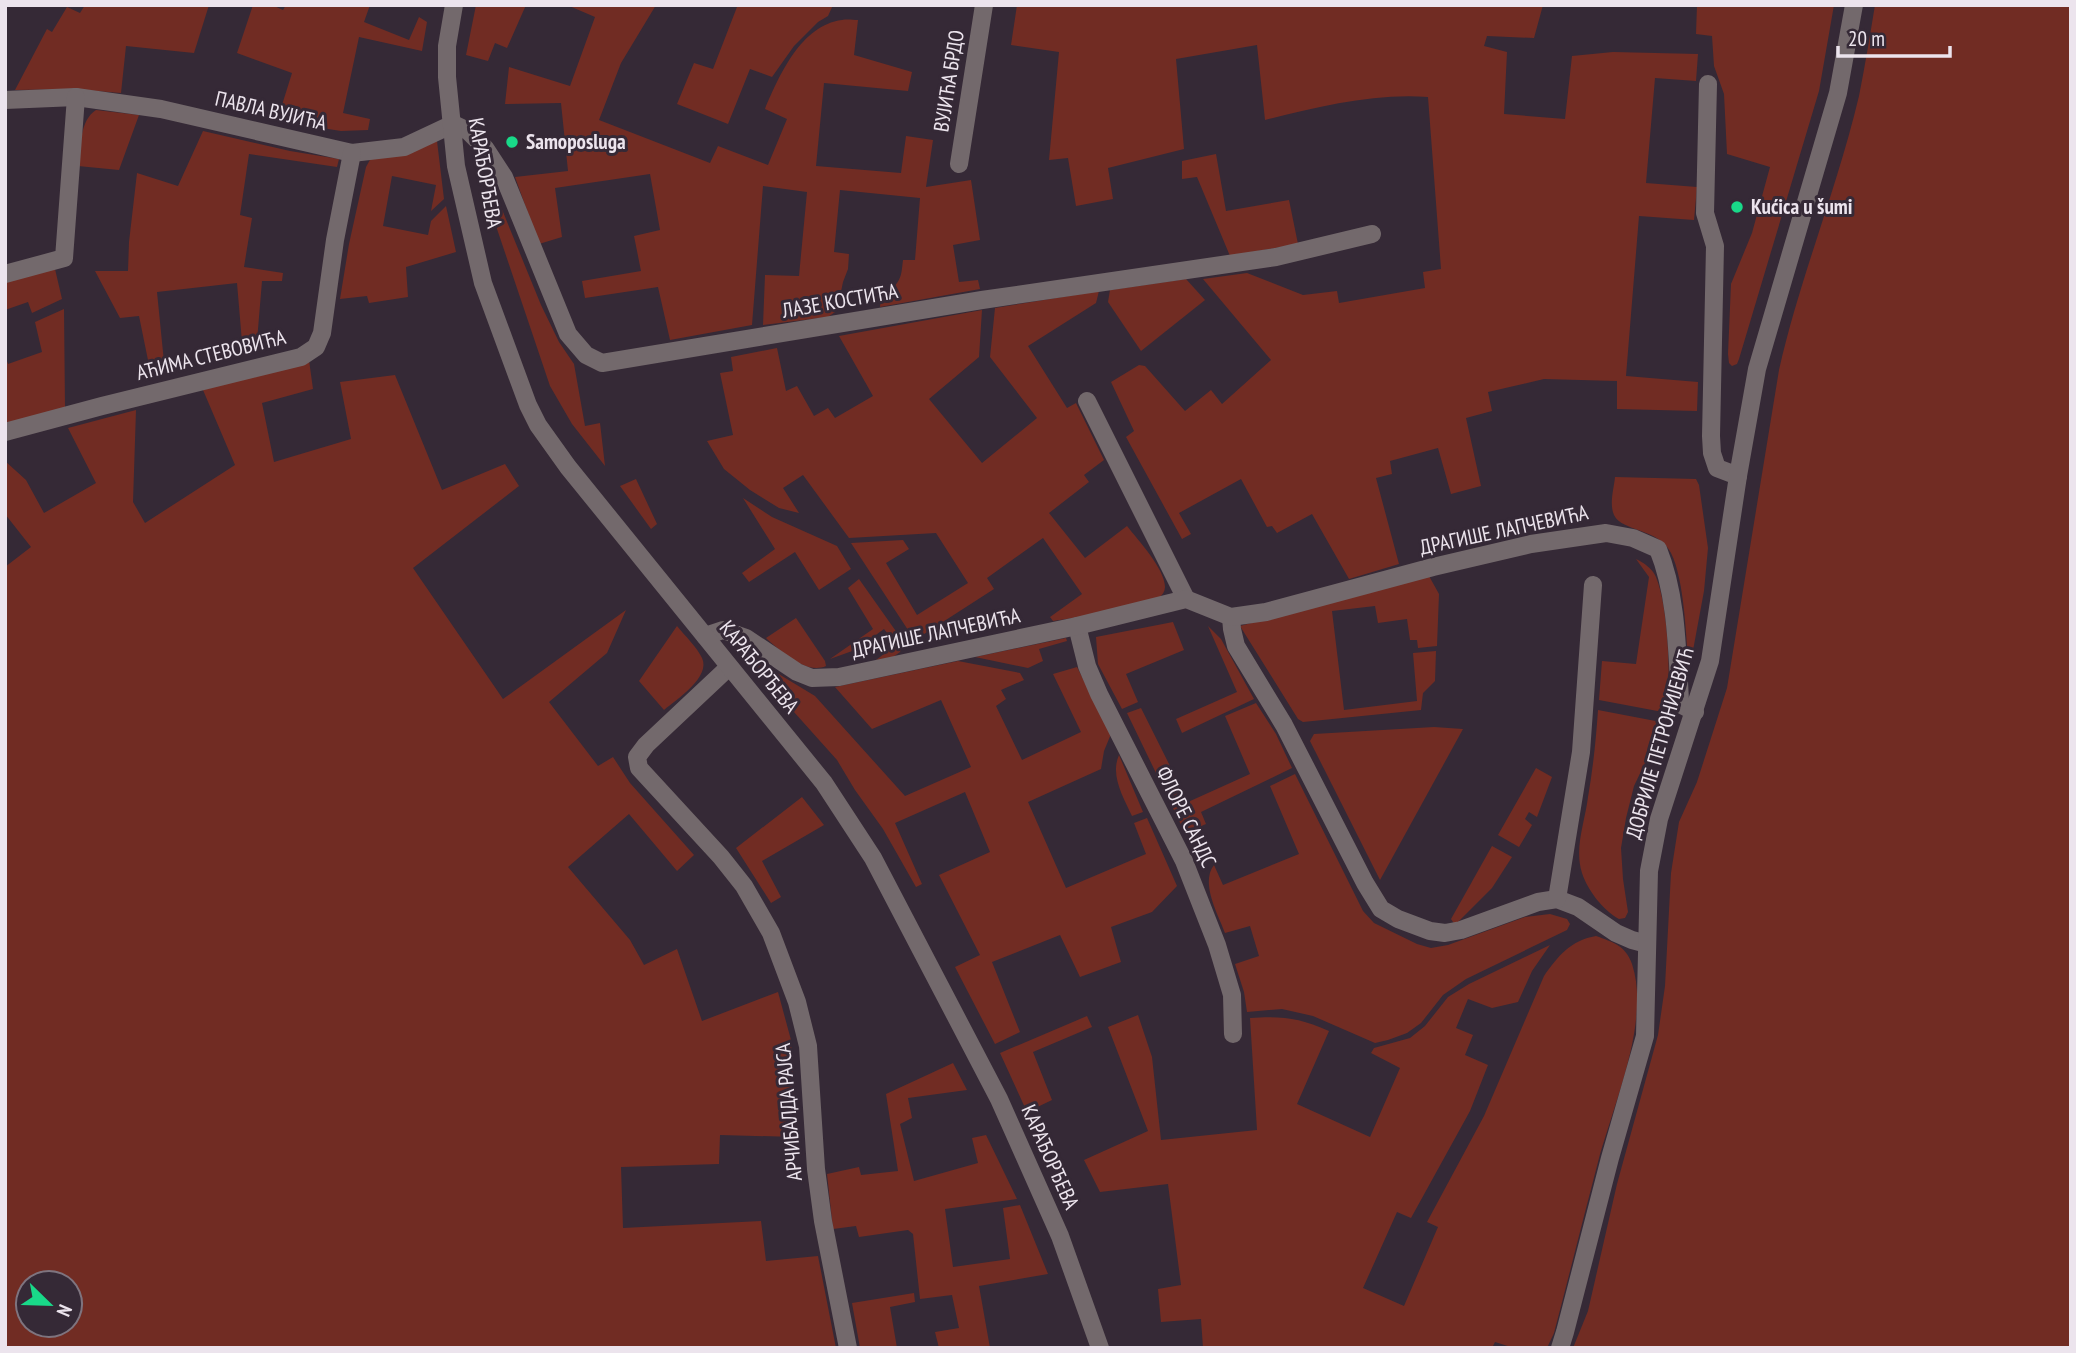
<svg xmlns="http://www.w3.org/2000/svg" width="2076" height="1353" font-family="'PT Sans Narrow',sans-serif">
  <style>
    .green { fill: #712c23; fill-rule: evenodd }
    .lines { fill: none; stroke-linecap: round; stroke-linejoin: round }
    .service { stroke: #73696c; stroke-width: 18 }
    .minor { stroke: #73696c; stroke-width: 18 }
    .tertiary { stroke: #73696c; stroke-width: 18 }
    .poi-dot { fill: #19d989; stroke: #352936; stroke-width: 2.5 }
    .labels { text-anchor: middle; stroke-width: 6; stroke-linejoin: round; paint-order: stroke }
    .street-label { font-size: 21px; fill: #ece4ed; stroke: #352936 }
    .poi-label { font-size: 21px; font-weight: bold; fill: #ece4ed; stroke: #352936; text-anchor: start }
  </style>
  <rect width="100%" height="100%" fill="#352936"/>
  <!-- green -->
  <g class="green">
    <path d="M85,5H209L194,53L126,46L121,93L72,89L15,90L47,29L52,32L67,7L80,13Z"/>
    <path d="M253,5H272L283,10L286,5H370L364,22L409,40L419,17L427,22L422,51L359,37L343,113L370,119L368,130L341,131L277,121L292,73L237,53Z"/>
    <path d="M476,5H526L507,48L495,43L488,61L466,55Z"/>
    <path d="M567,5H656L621,63L599,120L710,163L718,146L768,165L787,119L765,109C779,76 801,25 842,20C847,19 853,20 858,20L854,55L912,72L908,91L824,83L816,166L901,173L906,136L933,140L926,187L971,180L980,240L953,245L959,282L978,280L980,289L880,307C882,291 890,293 897,283C902,277 902,267 903,260H915L920,198L840,190L834,252L849,254L848,269L843,282L838,306L835,312L828,317L763,325L765,275L799,276L807,192L763,186L752,325L670,340L658,287L585,298L582,281L641,271L634,236L660,230L650,174L555,188L562,237L539,244L515,177L568,171L561,103L505,104L509,67L570,86L595,17Z"/>
    <path d="M734,5H833L828,16L818,22L794,46L772,77L750,69L728,124L677,104L694,63L713,69L737,7Z"/>
    <path d="M1017,5H1543L1534,38L1487,36L1484,46L1507,52L1504,114L1565,119L1572,56L1613,52L1698,54L1696,81L1655,78L1646,183L1697,187L1694,220L1639,216L1626,376L1698,382L1697,411L1617,409V381L1544,379L1488,392L1492,411L1466,418L1481,486L1451,494L1438,448L1390,461L1392,474L1376,478L1399,564L1349,579L1312,514L1277,533L1272,526L1267,527L1241,479L1179,513L1191,534L1182,539L1126,437L1134,431L1111,382L1139,365L1145,366L1185,411L1211,390L1222,404L1271,360L1203,279L1247,273L1303,295L1337,291L1339,303L1425,288L1423,272L1441,269L1428,97C1373,93 1318,107 1265,120L1257,45L1176,59L1184,149L1108,168L1113,199L1076,206L1068,158L1049,160L1059,52L1011,45Z"/>
    <path d="M1697,5H1834L1819,91L1739,359L1737,364L1732,366L1729,363L1728,354L1731,284L1752,233L1770,167L1727,154L1724,94L1714,66L1712,36L1696,34Z"/>
    <path d="M1875,5H2071V1348H1573L1588,1311L1617,1184L1658,1035L1665,986L1671,873L1679,822L1697,782L1727,688L1779,370C1800,277 1837,189 1859,96C1865,66 1870,35 1875,5Z"/>
    <path d="M96,110L139,115L119,170L78,166C81,148 79,121 96,110Z"/>
    <path d="M203,131L290,151L339,159L337,167L249,154L240,215L252,218L244,267L283,273L282,281H262L257,341L242,342L237,283L157,292L164,362L149,365L139,316L120,318L95,271H128L129,242L137,173L178,186Z"/>
    <path d="M437,141L444,199L431,211L436,185L392,176L383,226L428,235L431,221L446,206L456,252L406,267L408,297L369,303L367,296L340,299L349,244L366,167L371,158Z"/>
    <path d="M1216,154L1226,211L1289,200L1298,244L1230,256L1197,177L1182,179V161Z"/>
    <path d="M487,180L501,207L541,305L559,342L574,364L585,426L600,423L605,466L572,424L550,386L496,226Z"/>
    <path d="M55,269L62,299L32,313L28,302L5,310V280Z"/>
    <path d="M1186,279L1205,300L1141,351L1108,302L1110,290Z"/>
    <path d="M1099,291L1096,303L1028,346L1067,408L1076,403L1104,460L1084,475L1089,482L1049,513L1085,558L1127,526C1138,540 1165,569 1165,587C1165,596 1154,602 1146,604C1117,613 1083,616 1053,621L1050,617L1082,594L1043,538L987,578L994,589L921,636L908,630L851,543L903,540L909,549L886,563L917,615L968,583L936,533L849,538L803,475L783,488L799,513L779,508L750,490L724,469L707,441L733,435L720,373L733,371L731,357L777,348L786,391L797,386L814,416L828,408L835,418L873,396L839,336L982,310L979,357L929,399L982,463L1037,418L990,357L995,308Z"/>
    <path d="M64,309L65,408L5,424V355L8,364L42,352L35,322Z"/>
    <path d="M309,360L313,389L262,403L274,462L351,439L340,382L395,375L442,490L505,464L519,486L413,568L503,699L626,610L607,653L549,702L598,766L613,757L630,783L694,855L677,871L629,814L568,867L630,940L644,965L677,949L702,1021L778,992L791,1040L796,1137L720,1135L719,1164L621,1167L623,1228L761,1221L766,1261L818,1256L836,1348H5V567L31,547L5,514V461L26,480L44,513L96,483L68,428L136,410L133,502L145,523L235,465L203,390ZM28,1283H70V1325H28Z"/>
    <path d="M1615,477L1696,479L1699,485L1708,548L1704,591L1689,672C1686,640 1685,581 1671,553C1659,528 1622,532 1614,515C1609,504 1614,488 1615,477Z"/>
    <path d="M636,479L657,524L651,529L620,486Z"/>
    <path d="M743,498L772,517L837,546L851,569L819,590L795,552L749,582L742,573L775,549Z"/>
    <path d="M1636,559C1644,563 1652,568 1656,577C1669,609 1670,677 1668,713L1599,700L1602,661L1636,664L1649,577Z"/>
    <path d="M1429,576L1439,594L1437,646L1418,648L1417,640H1410L1407,619L1378,623L1375,606L1332,611L1344,710L1417,701L1413,653L1436,651L1435,681L1423,693L1421,710L1303,722L1298,719L1240,626Z"/>
    <path d="M859,579L900,637L903,644L900,652L893,657L876,660L896,645L884,629L855,650L830,659L873,629L848,588Z"/>
    <path d="M796,618L825,661L826,666C806,675 780,651 766,638Z"/>
    <path d="M1173,622L1184,650L1126,674L1138,702L1122,709L1098,664L1096,637Z"/>
    <path d="M677,626C685,636 697,647 702,658C711,677 677,699 664,710L639,681Z"/>
    <path d="M1208,626L1221,639L1254,699L1182,733L1176,719L1237,692Z"/>
    <path d="M1066,638L1067,641L1039,649L1043,661L1028,668L975,657Z"/>
    <path d="M747,655L755,656L772,670L815,696L905,796L971,767L941,700L872,729L835,687L958,661L1020,673L1024,680L1001,690L1006,699L996,706L1022,760L1081,732L1053,674L1077,667L1111,734L1104,751L1101,769L1028,802L1066,888L1146,854L1134,823L1147,818L1177,886L1152,912L1111,927L1121,962L1080,977L1060,935L992,962L1020,1032L995,1044L955,967L980,955L939,875L990,852L965,792L895,823L922,884L916,887L883,829L855,790L837,760L794,712Z"/>
    <path d="M1256,703L1276,734L1292,768L1201,812L1206,824L1185,833L1127,713L1141,708L1188,802L1250,774L1225,716Z"/>
    <path d="M1598,710L1666,723L1661,742L1645,763L1634,786L1626,818L1621,848L1623,879L1628,912L1625,918L1619,919C1603,910 1588,891 1582,873C1574,848 1585,822 1588,797C1593,768 1596,740 1598,710Z"/>
    <path d="M1434,727L1463,729L1380,880L1310,741L1314,734Z"/>
    <path d="M1119,755L1143,812L1132,816C1123,797 1110,775 1119,755Z"/>
    <path d="M1536,768L1552,777L1537,817L1529,812L1525,819L1532,825L1519,847L1498,835Z"/>
    <path d="M1295,774L1363,911L1374,923L1417,944L1431,948L1448,945L1525,917L1550,914L1567,919L1570,924L1567,930L1466,979L1443,995L1421,1023L1407,1033L1388,1040L1375,1043L1313,1016L1282,1009L1247,1012L1244,992L1235,964L1259,956L1250,926L1225,933C1218,914 1200,883 1214,865L1223,885L1299,854L1270,786Z"/>
    <path d="M802,797L824,825L762,861L781,897L771,903L736,848Z"/>
    <path d="M1492,846L1512,857L1492,888L1455,925L1451,919Z"/>
    <path d="M1596,936C1613,942 1626,946 1632,964C1651,1021 1613,1105 1598,1162C1583,1219 1569,1276 1554,1333L1547,1348H1514L1495,1342L1492,1348H1203L1201,1319L1161,1322L1158,1289L1181,1285L1168,1184L1100,1192L1084,1160L1148,1131L1108,1027L1138,1015L1152,1057L1161,1140L1257,1130L1250,1018C1283,1016 1299,1018 1329,1031L1297,1104L1370,1137L1400,1068L1371,1053L1374,1048L1410,1038L1425,1026L1448,997L1469,984L1550,945L1532,971L1518,1002L1492,1008L1468,999L1456,1028L1473,1035L1465,1055L1488,1065L1470,1111L1411,1218L1397,1212L1363,1288L1404,1306L1438,1227L1427,1222L1484,1116L1544,976C1558,956 1571,940 1596,936Z"/>
    <path d="M1087,1016L1092,1027L1033,1052L1052,1100L1027,1112L1000,1053Z"/>
    <path d="M953,1063L967,1090L908,1098L912,1118L900,1124L914,1181L978,1163L972,1138L986,1135L1017,1199L945,1209L953,1267L1010,1259L1003,1208L1020,1205L1048,1274L979,1286L990,1348H939L935,1332L959,1328L952,1295L920,1299L913,1234L908,1230L859,1237L856,1226L833,1229L827,1174L859,1167L861,1175L898,1171L886,1094Z"/>
    <path d="M914,1293L915,1302L890,1307L897,1348H860L852,1303Z"/>
  </g>
  <g class="lines">
    <!-- service -->
    <g class="service">
      <path d="M1231,617L1232,629L1236,646L1284,725L1365,883L1381,909L1398,919L1430,931L1445,933L1461,930L1538,902L1557,899L1578,907L1616,933L1632,940L1647,944"/>
      <path d="M1557,899L1581,752L1593,585"/>
    </g>
    <!-- minor -->
    <g class="minor">
      <path d="M1708,84L1705,213L1715,246L1711,436L1712,453L1717,468L1738,476"/>
      <path d="M5,100L76,97L161,109L352,153L404,147L453,124L468,131L485,148L504,177L568,334L586,355L602,363L982,300L1276,257L1372,234"/>
      <path d="M959,164L984,5"/>
      <path d="M5,274L64,258L76,97"/>
      <path d="M1087,401L1186,599"/>
      <path d="M5,432L102,406L301,357L316,347L322,333L335,240L352,153"/>
      <path d="M1077,626L1087,666L1099,694L1184,861L1217,945L1232,995L1233,1034"/>
      <path d="M705,636L723,630L746,638L797,672L812,678L839,677L1077,626L1186,599L1231,617L1266,612L1433,567L1531,544L1606,533L1633,538L1658,549C1677,596 1677,650 1680,700L1682,705L1695,712"/>
      <path d="M729,667L646,745L637,757L639,768L721,857L744,886L771,933L797,1002L808,1046L816,1169L823,1221L848,1348"/>
      <path d="M1560,1348L1565,1332L1610,1158L1645,1036L1649,871L1659,819L1710,661L1738,476L1757,369L1838,93L1854,5"/>
    </g>
    <!-- tertiary -->
    <path class="tertiary" d="M454,5L447,46V77L456,166L483,283L528,405L538,425L568,467L824,783L873,858L999,1099L1060,1236L1100,1348"/>
  </g>
  <!-- markers -->
  <g class="poi-dot">
    <circle cx="512" cy="142" r="7"/>
    <circle cx="1737" cy="207" r="7"/>
  </g>
  <g class="labels">
    <!-- street labels -->
    <g class="street-label">
      <text transform="translate(949 81) rotate(-81)" y="7">ВУЈИЋА БРДО</text>
      <text transform="translate(271 111) rotate(13)" y="7">ПАВЛА ВУЈИЋА</text>
      <text transform="translate(485 173) rotate(80)" y="7">КАРАЂОРЂЕВА</text>
      <text transform="translate(840 301) rotate(-10)" y="7">ЛАЗЕ КОСТИЋА</text>
      <text transform="translate(211 355) rotate(-14)" y="7">АЋИМА СТЕВОВИЋА</text>
      <text transform="translate(1504 530) rotate(-12)" y="7">ДРАГИШЕ ЛАПЧЕВИЋА</text>
      <text transform="translate(936 633) rotate(-12)" y="7">ДРАГИШЕ ЛАПЧЕВИЋА</text>
      <text transform="translate(759 667) rotate(51)" y="7">КАРАЂОРЂЕВА</text>
      <text transform="translate(1660 743) rotate(-74)" y="7">ДОБРИЛЕ ПЕТРОНИЈЕВИЋ</text>
      <text transform="translate(1186 817) rotate(64)" y="7">ФЛОРЕ САНДС</text>
      <text transform="translate(789 1112) rotate(-95)" y="7">АРЧИБАЛДА РАЈСА</text>
      <text transform="translate(1050 1157) rotate(66)" y="7">КАРАЂОРЂЕВА</text>
    </g>
    <!-- poi labels -->
    <g class="poi-label">
      <text x="526" y="149">Samoposluga</text>
      <text x="1751" y="214">Kućica u šumi</text>
    </g>
  </g>
  <!-- border -->
  <rect width="2076" height="1353" fill="none" stroke="#ece4ed" stroke-width="14"/>
  <!-- north arrow -->
  <g transform="translate(49 1304) rotate(113)"><circle r="33" fill="#352936" stroke="#7e747f" stroke-width="2"/>
  <path d="M0-5L12 26L0 18L-12 26Z" fill="#19d989"/>
  <text y="-10" font-size="19" font-weight="bold" text-anchor="middle" fill="#ece4ed">N</text>
  </g>
  <!-- scale -->
  <path d="M1838 46v10h112v-10" fill="none" stroke="#ece4ed" stroke-width="3.5"/>
  <text x="1848" y="46" font-size="21" fill="#ece4ed" stroke="#352936" stroke-width="5" paint-order="stroke">20 m</text>
</svg>
